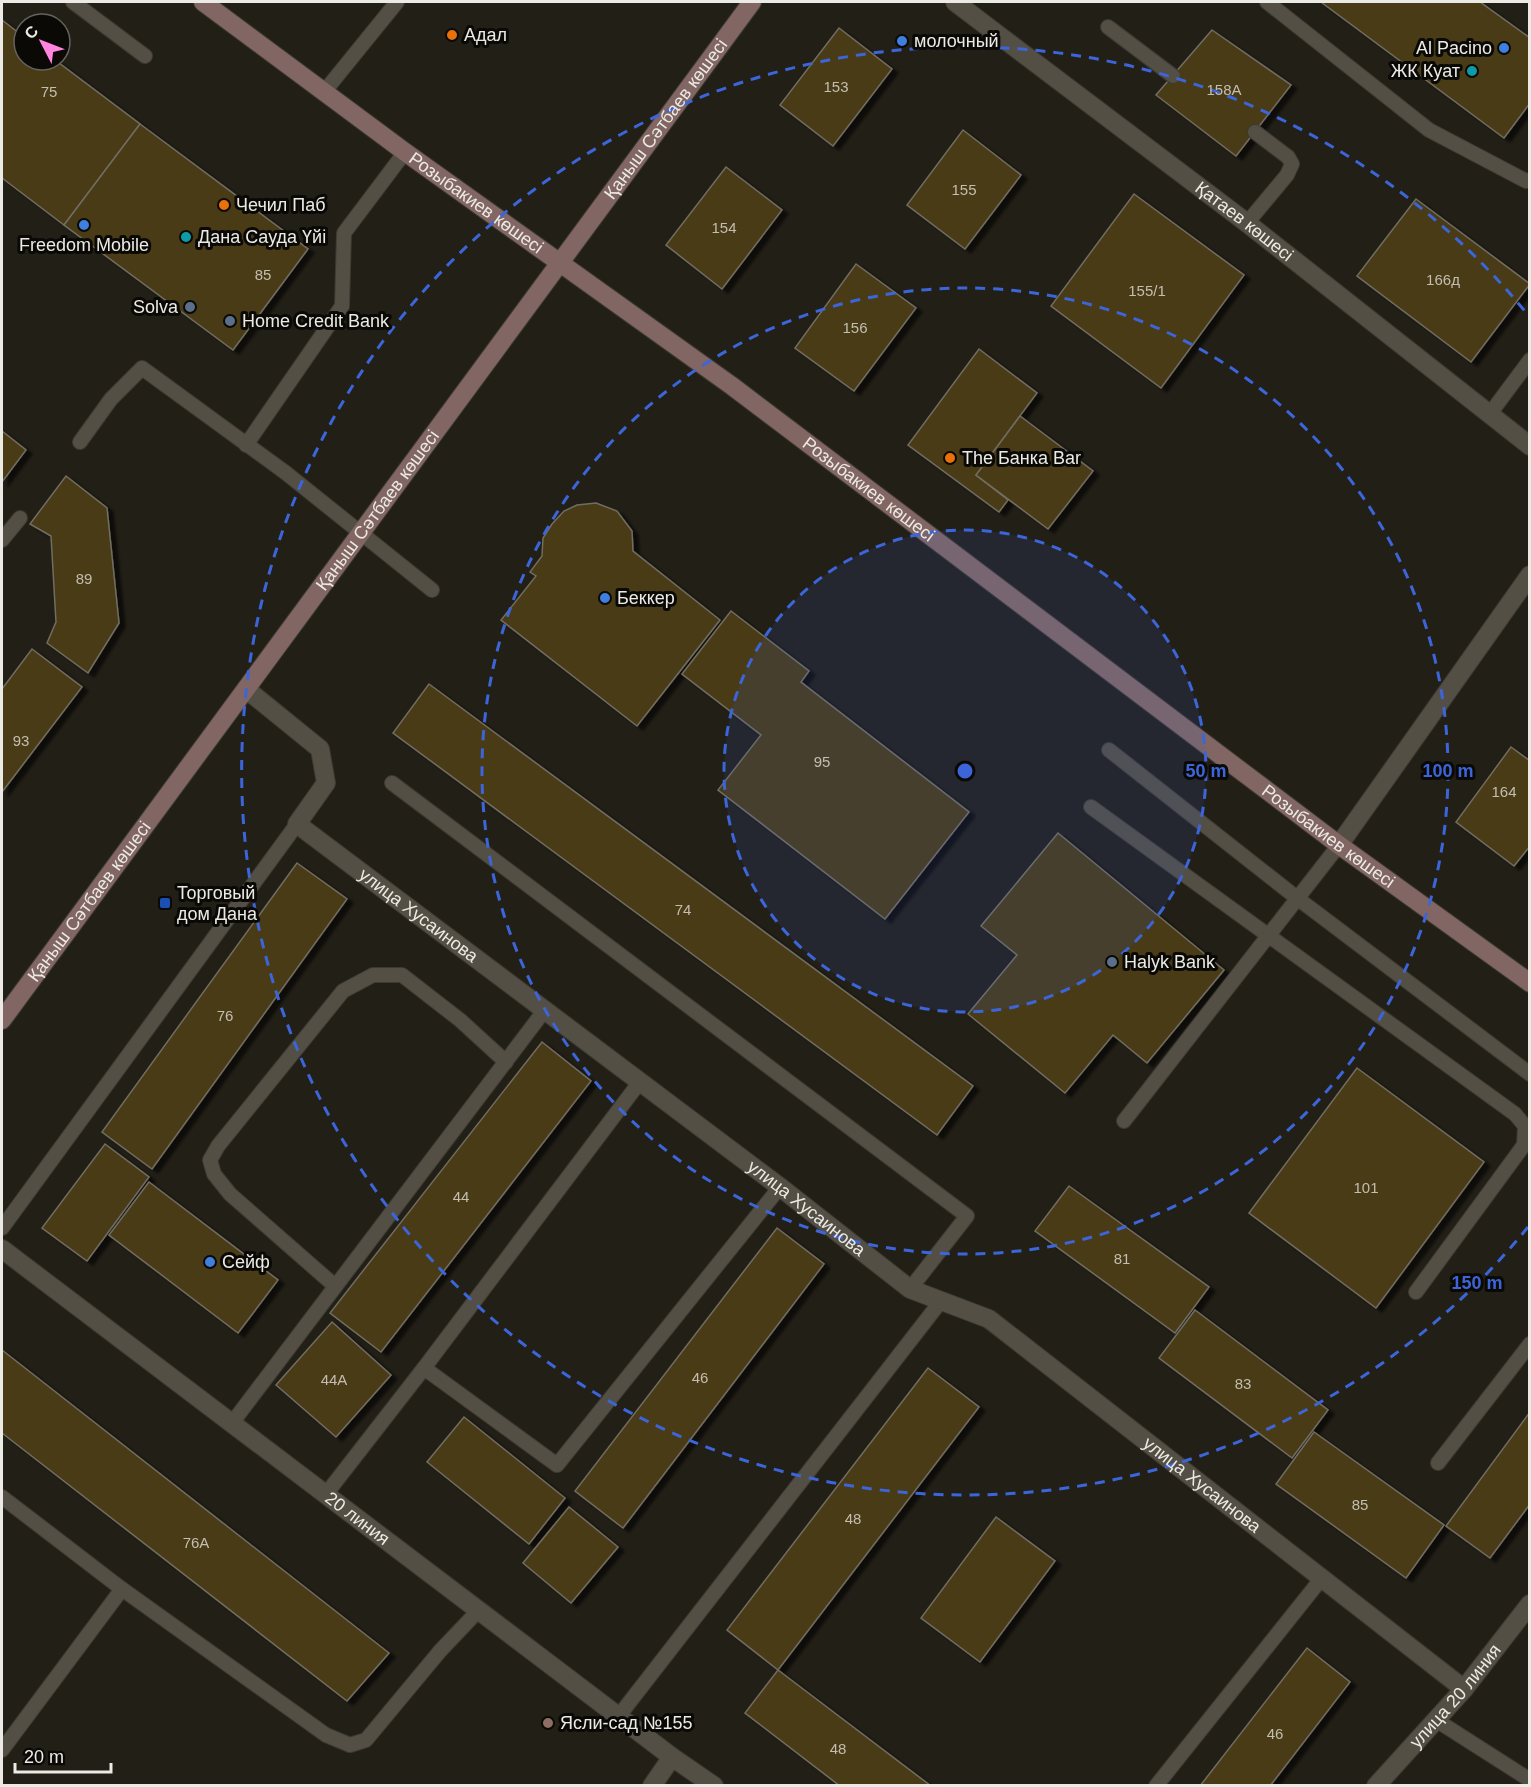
<svg xmlns="http://www.w3.org/2000/svg" width="1531" height="1787" font-family="Arial,sans-serif">
  <style>
    .building { fill: #493a14; stroke: #716d63; stroke-width: 1.5; filter: url(#shadow) }
    .lines { fill: none; stroke-linecap: round; stroke-linejoin: round }
    .lane-casing { stroke: #3d3a34; stroke-width: 16 }
    .street-casing { stroke: #3d3a34; stroke-width: 20 }
    .secondary-casing { stroke: #3d3a34; stroke-width: 20 }
    .lane { stroke: #534f45; stroke-width: 14 }
    .street { stroke: #534f45; stroke-width: 18 }
    .secondary { stroke: #816664; stroke-width: 18 }
    .ring { fill: none; stroke: #3c65da; stroke-width: 3; stroke-dasharray: 10 8 }
    .food-dot { fill: #e8710a; stroke: #0a0906; stroke-width: 2 }
    .shop-dot { fill: #3f7fe0; stroke: #0a0906; stroke-width: 2 }
    .culture-dot { fill: #0f9aa8; stroke: #0a0906; stroke-width: 2 }
    .service-dot { fill: #5c6f8a; stroke: #0a0906; stroke-width: 2 }
    .transit-dot { fill: #1a4fb4; stroke: #0a0906; stroke-width: 2 }
    .education-dot { fill: #8d6e63; stroke: #0a0906; stroke-width: 2 }
    .labels { text-anchor: middle; stroke-width: 6; stroke-linejoin: round; paint-order: stroke }
    .number-label { font-size: 15px; fill: #c3beb0 }
    .poi-label { font-size: 18px; fill: #eceae4; stroke: #0a0906; text-anchor: start }
    .street-label { font-size: 18px; fill: #eceae4; stroke: #0a0906 }
    .centre { fill: #3c65da; stroke: #0a0906; stroke-width: 3 }
    .ring-label { font-size: 18px; text-anchor: middle; font-weight: bold; fill: #3c65da; stroke: #0a0906; stroke-width: 6; stroke-linejoin: round; paint-order: stroke }
  </style>
  <defs>
    <filter id="shadow"><feDropShadow dx="6" dy="4" stdDeviation="1.5" flood-color="#0009"/></filter>
  </defs>
  <rect width="100%" height="100%" fill="#221f17"/>
  <!-- building -->
  <g class="building">
    <path d="M1321,2H1480L1530,38V103L1504,138Z"/>
    <path d="M2,20L24,37V60H55L140,124L64,225L2,178Z"/>
    <path d="M839,28L892,69L833,146L780,105Z"/>
    <path d="M1212,30L1291,85L1236,156L1156,95Z"/>
    <path d="M140,124L308,249L233,350L64,225Z"/>
    <path d="M963,130L1021,175L965,249L907,205Z"/>
    <path d="M726,167L782,210L722,289L666,245Z"/>
    <path d="M1134,194L1244,275L1161,388L1051,306Z"/>
    <path d="M1416,199L1530,284L1471,362L1357,276Z"/>
    <path d="M856,264L916,308L854,391L795,348Z"/>
    <path d="M979,349L1037,393L976,475L1008,500L999,512L908,445Z"/>
    <path d="M1020,416L1093,471L1048,529L976,475Z"/>
    <path d="M2,431L26,450L2,482Z"/>
    <path d="M66,476L107,508L119,623L88,673L47,643L56,622L51,536L30,524Z"/>
    <path d="M596,503L617,511L632,531L633,551L720,620L637,726L501,620L536,576L530,572L542,556L543,538L552,524L564,511L577,505Z"/>
    <path d="M731,611L809,671L801,682L969,812L885,919L718,790L761,735L682,674Z"/>
    <path d="M32,649L82,687L2,792V689Z"/>
    <path d="M429,684L973,1086L937,1135L393,733Z"/>
    <path d="M1511,747L1530,761V846L1514,866L1456,822Z"/>
    <path d="M1058,833L1224,970L1147,1063L1113,1035L1065,1093L968,1014L1017,955L981,926Z"/>
    <path d="M297,863L347,899L152,1169L102,1132Z"/>
    <path d="M542,1042L591,1081L381,1352L330,1313Z"/>
    <path d="M1357,1068L1484,1162L1376,1308L1249,1213Z"/>
    <path d="M105,1144L149,1177L87,1261L42,1228Z"/>
    <path d="M149,1182L278,1280L238,1333L109,1235Z"/>
    <path d="M1069,1186L1209,1287L1175,1333L1035,1231Z"/>
    <path d="M777,1228L824,1264L623,1528L575,1491Z"/>
    <path d="M1195,1310L1328,1410L1292,1458L1159,1358Z"/>
    <path d="M332,1322L391,1375L336,1437L276,1385Z"/>
    <path d="M2,1350L389,1653L347,1701L2,1433Z"/>
    <path d="M928,1368L979,1407L778,1670L727,1630Z"/>
    <path d="M1530,1412V1504L1490,1558L1446,1526Z"/>
    <path d="M464,1417L565,1498L529,1544L427,1462Z"/>
    <path d="M1314,1432L1444,1525L1406,1578L1276,1484Z"/>
    <path d="M569,1507L618,1547L571,1603L523,1563Z"/>
    <path d="M996,1517L1055,1561L980,1662L921,1618Z"/>
    <path d="M1307,1648L1350,1682L1270,1786H1200Z"/>
    <path d="M778,1670L931,1786H840L745,1713Z"/>
  </g>
  <g class="lines">
    <!-- lane casing -->
    <g class="lane-casing">
      <g id="lane">
        <path d="M73,2L145,56"/>
        <path d="M1267,2L1429,130L1526,181L1530,180"/>
        <path d="M1108,27L1173,76"/>
        <path d="M324,92L397,2"/>
        <path d="M1247,223L1287,175L1292,164L1288,157L1255,132"/>
        <path d="M1489,415L1530,360"/>
        <path d="M80,442L111,399L142,368L286,473L432,590"/>
        <path d="M246,445L342,306L344,233L405,152"/>
        <path d="M2,540L20,518"/>
        <path d="M1109,750L1297,898L1530,1074"/>
        <path d="M392,783L967,1216L910,1289"/>
        <path d="M1091,807L1515,1114L1525,1126L1524,1145L1416,1292"/>
        <path d="M1124,1121L1339,845"/>
        <path d="M2,1228L297,824"/>
        <path d="M335,1286L230,1194L214,1174L210,1160L218,1146L343,991L373,975H402L460,1020L506,1062"/>
        <path d="M424,1368L639,1083"/>
        <path d="M232,1423L544,1011"/>
        <path d="M1438,1463L1530,1344"/>
        <path d="M326,1494L424,1368L557,1465L780,1187"/>
        <path d="M2,1497L122,1589L326,1735L350,1745L366,1740L440,1651L478,1611"/>
        <path d="M618,1717L941,1301"/>
        <path d="M1436,1720L1530,1780"/>
        <path d="M2,1750L122,1589"/>
        <path d="M1156,1786L1322,1578"/>
      </g>
    </g>
    <!-- street casing -->
    <g class="street-casing">
      <g id="street">
        <path id="s1" d="M955,2L1247,223L1530,446"/>
        <path id="s2" d="M246,689L320,749L326,783L297,824L780,1187L910,1289L989,1319L1464,1689"/>
        <path d="M1339,845L1530,575"/>
        <path id="s3" d="M2,1249L672,1757L714,1786"/>
        <path d="M652,1786L672,1757"/>
        <path id="s4" d="M1376,1786L1464,1689L1530,1604"/>
      </g>
    </g>
    <!-- secondary casing -->
    <g class="secondary-casing">
      <g id="secondary">
        <path id="s5" d="M203,2L405,152L732,386L1339,845L1530,983"/>
        <path id="s6" d="M2,1020L752,2"/>
      </g>
    </g>
    <!-- lane -->
    <use href="#lane" class="lane"/>
    <!-- street -->
    <use href="#street" class="street"/>
    <!-- secondary -->
    <use href="#secondary" class="secondary"/>
  </g>
  <!-- distance rings -->
  <circle cx="965" cy="771" r="241" fill="#3c65da" fill-opacity=".12"/>
  <g class="ring">
    <circle cx="965" cy="771" r="241"/>
    <circle cx="965" cy="771" r="483"/>
    <path d="M1528 1227A724 724 0 1 1 1528 315"/>
  </g>
  <!-- markers -->
  <g class="food-dot">
    <circle cx="452" cy="35" r="6"/>
    <circle cx="224" cy="205" r="6"/>
    <circle cx="950" cy="458" r="6"/>
  </g>
  <g class="shop-dot">
    <circle cx="902" cy="41" r="6"/>
    <circle cx="1504" cy="48" r="6"/>
    <circle cx="84" cy="225" r="6"/>
    <circle cx="605" cy="598" r="6"/>
    <circle cx="210" cy="1262" r="6"/>
  </g>
  <g class="culture-dot">
    <circle cx="1472" cy="71" r="6"/>
    <circle cx="186" cy="237" r="6"/>
  </g>
  <g class="service-dot">
    <circle cx="190" cy="307" r="6"/>
    <circle cx="230" cy="321" r="6"/>
    <circle cx="1112" cy="962" r="6"/>
  </g>
  <rect class="transit-dot" x="159" y="897" width="12" height="12" rx="3"/>
  <circle class="education-dot" cx="548" cy="1723" r="6"/>
  <g class="labels">
    <!-- number labels -->
    <g class="number-label">
      <text x="836" y="92">153</text>
      <text x="1224" y="95">158А</text>
      <text x="49" y="97">75</text>
      <text x="964" y="195">155</text>
      <text x="724" y="233">154</text>
      <text x="263" y="280">85</text>
      <text x="1443" y="285">166д</text>
      <text x="1147" y="296">155/1</text>
      <text x="855" y="333">156</text>
      <text x="84" y="584">89</text>
      <text x="21" y="746">93</text>
      <text x="822" y="767">95</text>
      <text x="1504" y="797">164</text>
      <text x="683" y="915">74</text>
      <text x="225" y="1021">76</text>
      <text x="1366" y="1193">101</text>
      <text x="461" y="1202">44</text>
      <text x="1122" y="1264">81</text>
      <text x="700" y="1383">46</text>
      <text x="334" y="1385">44А</text>
      <text x="1243" y="1389">83</text>
      <text x="1360" y="1510">85</text>
      <text x="853" y="1524">48</text>
      <text x="196" y="1548">76А</text>
      <text x="1275" y="1739">46</text>
      <text x="838" y="1754">48</text>
    </g>
    <!-- poi labels -->
    <g class="poi-label">
      <text x="464" y="41">Адал</text>
      <text x="914" y="47">молочный</text>
      <text x="1492" y="54" text-anchor="end">Al Pacino</text>
      <text x="1460" y="77" text-anchor="end">ЖК Куат</text>
      <text x="236" y="211">Чечил Паб</text>
      <text x="198" y="243">Дана Сауда Үйі</text>
      <text x="84" y="251" text-anchor="middle">Freedom Mobile</text>
      <text x="178" y="313" text-anchor="end">Solva</text>
      <text x="242" y="327">Home Credit Bank</text>
      <text x="962" y="464">The Банка Bar</text>
      <text x="617" y="604">Беккер</text>
      <text x="177" y="899">Торговый<tspan x="177" dy="21">дом Дана</tspan></text>
      <text x="1124" y="968">Halyk Bank</text>
      <text x="222" y="1268">Сейф</text>
      <text x="560" y="1729">Ясли-сад №155</text>
    </g>
    <!-- street labels -->
    <g class="street-label">
      <text dy="6" stroke="none"><textPath href="#s6" startOffset="1119">Қаныш Сәтбаев көшесі</textPath></text>
      <text dy="6" stroke="none"><textPath href="#s5" startOffset="339">Розыбакиев көшесі</textPath></text>
      <text dy="6" stroke="none"><textPath href="#s1" startOffset="363">Қатаев көшесі</textPath></text>
      <text dy="6" stroke="none"><textPath href="#s5" startOffset="825">Розыбакиев көшесі</textPath></text>
      <text dy="6" stroke="none"><textPath href="#s6" startOffset="633">Қаныш Сәтбаев көшесі</textPath></text>
      <text dy="6" stroke="none"><textPath href="#s5" startOffset="1401">Розыбакиев көшесі</textPath></text>
      <text dy="6" stroke="none"><textPath href="#s6" startOffset="147">Қаныш Сәтбаев көшесі</textPath></text>
      <text dy="6" stroke="none"><textPath href="#s2" startOffset="332">улица Хусаинова</textPath></text>
      <text dy="6" stroke="none"><textPath href="#s2" startOffset="818">улица Хусаинова</textPath></text>
      <text dy="6" stroke="none"><textPath href="#s2" startOffset="1304">улица Хусаинова</textPath></text>
      <text dy="6" stroke="none"><textPath href="#s3" startOffset="446">20 линия</textPath></text>
      <text dy="6" stroke="none"><textPath href="#s4" startOffset="120">улица 20 линия</textPath></text>
    </g>
  </g>
  <circle cx="965" cy="771" r="9" class="centre"/>
  <g class="ring-label">
    <text x="1206" y="777">50 m</text>
    <text x="1448" y="777">100 m</text>
    <text x="1477" y="1289">150 m</text>
  </g>
  <!-- border -->
  <rect width="1531" height="1787" fill="none" stroke="#eceae4" stroke-width="6"/>
  <!-- north arrow -->
  <g transform="translate(42 42) rotate(312)"><circle r="28" fill="#0a0906" stroke="#64635f" stroke-width="1.5"/>
  <path d="M0-4.5L10 22L0 15L-10 22Z" fill="#ff85de"/>
  <text y="-9" font-size="16" font-weight="bold" text-anchor="middle" fill="#eceae4">С</text>
  </g>
  <!-- scale -->
  <path d="M15 1763v9h96v-9" fill="none" stroke="#eceae4" stroke-width="3"/>
  <text x="24" y="1763" font-size="18" fill="#eceae4" stroke="#0a0906" stroke-width="4.5" paint-order="stroke">20 m</text>
</svg>
